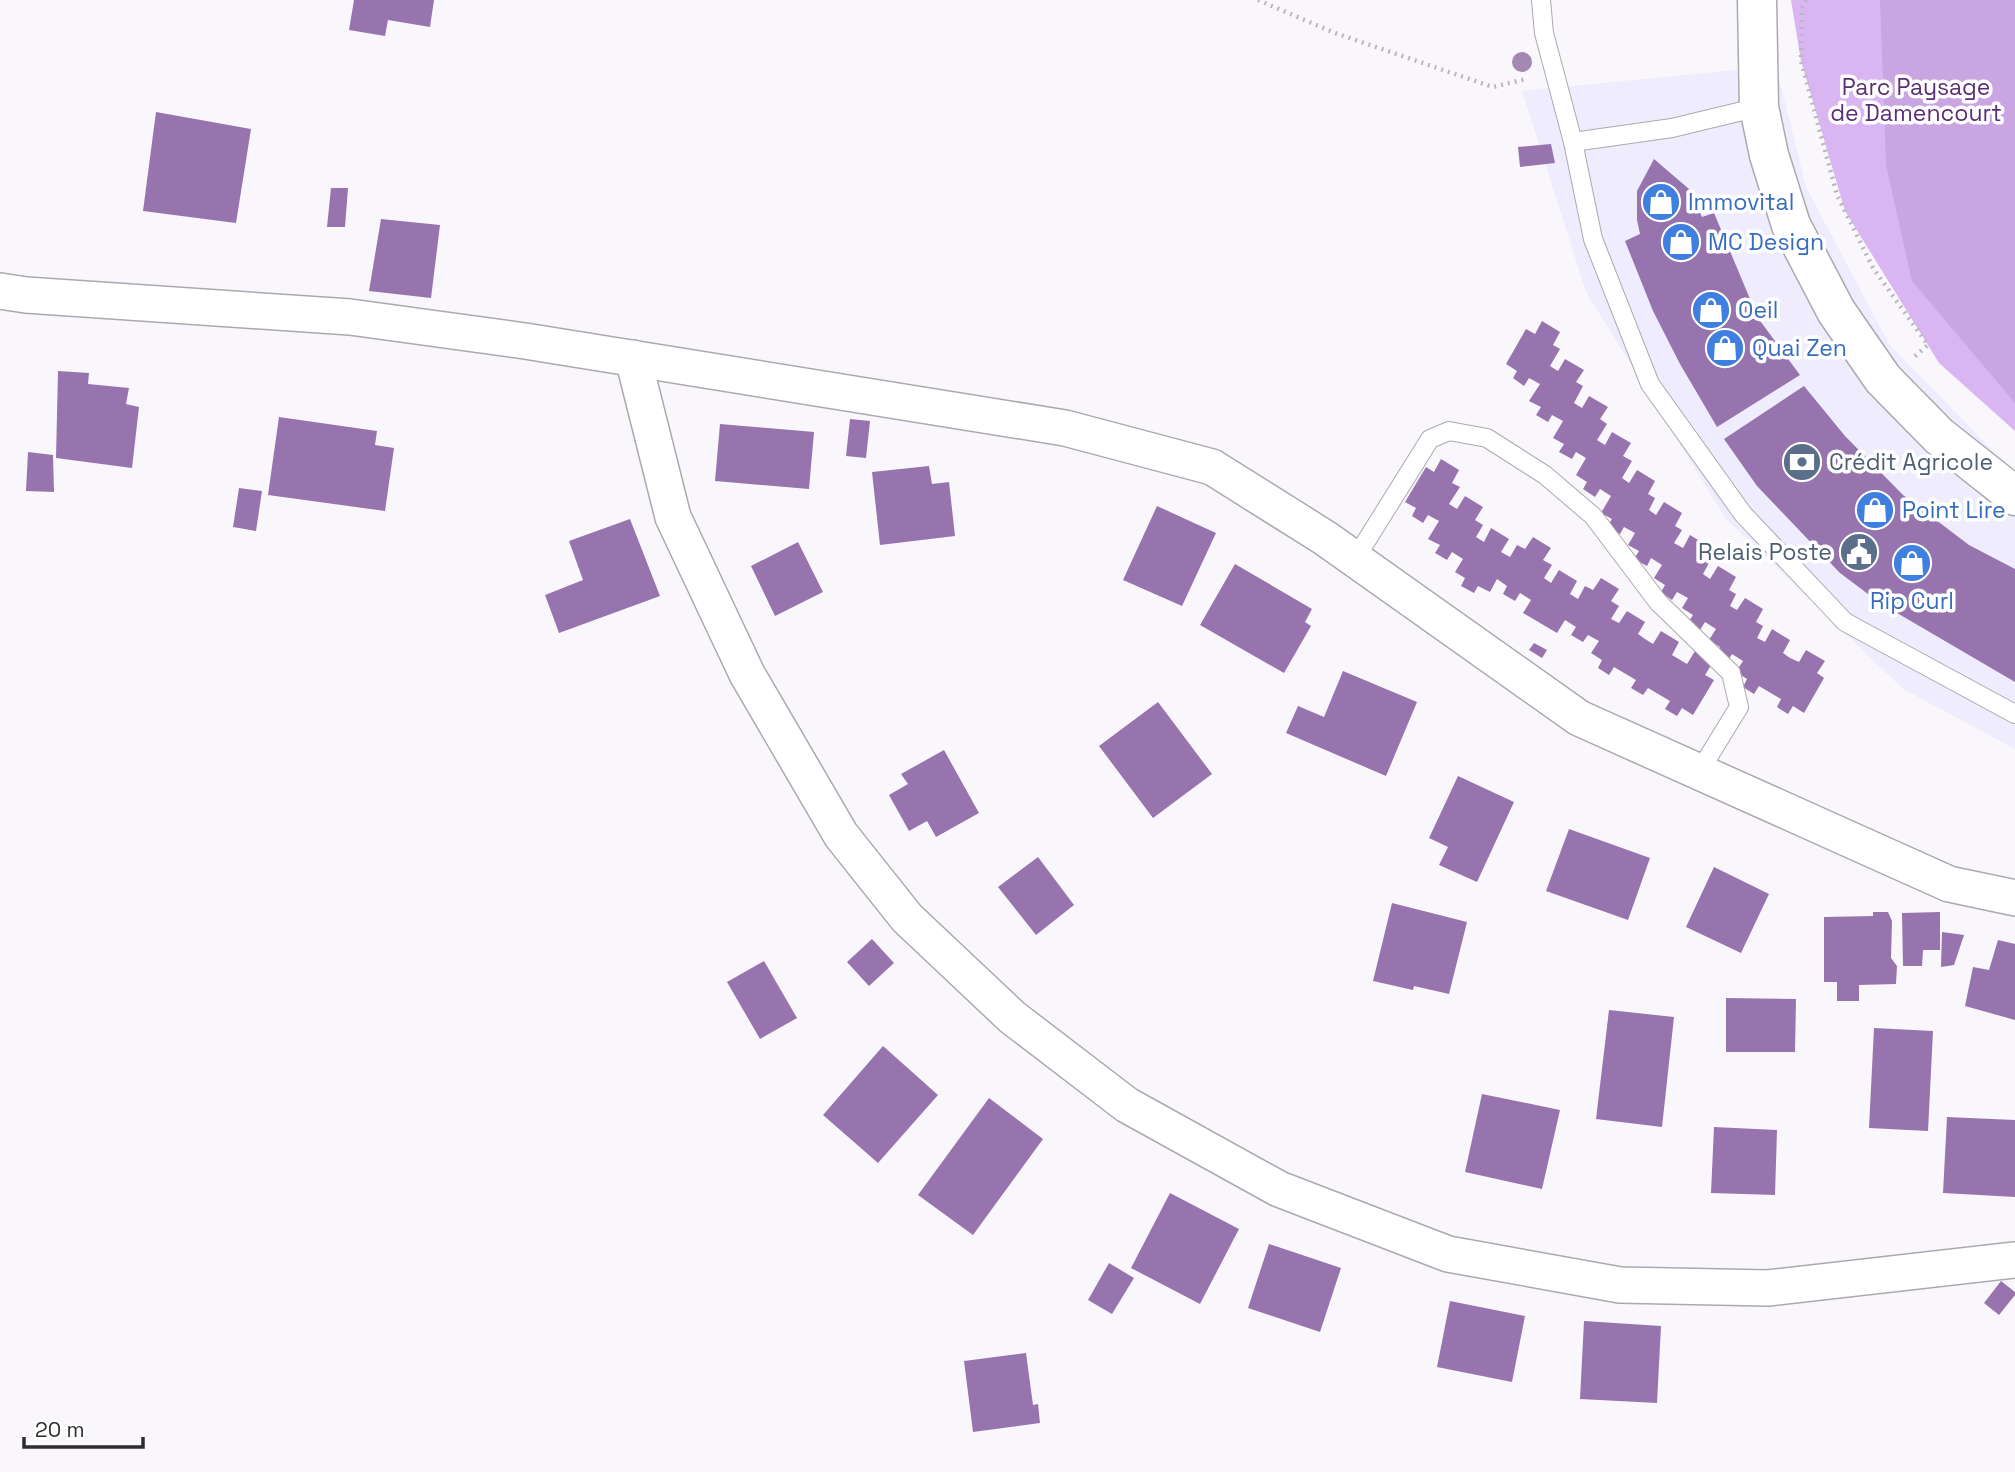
<svg xmlns="http://www.w3.org/2000/svg" width="2015" height="1472" font-family="'Space Grotesk',sans-serif">
  <style>
    .commercial { fill: #eeecfd }
    .green { fill: #d9b6f2 }
    .forest { fill: #c9a5e2 }
    .building { fill: #9774ae }
    .lines { fill: none; stroke-linecap: round; stroke-linejoin: round }
    .service-casing { stroke: #aba9ad; stroke-width: 20 }
    .minor-casing { stroke: #aba9ad; stroke-width: 38 }
    .tertiary-casing { stroke: #aba9ad; stroke-width: 41 }
    .path { stroke: #bab8bc; stroke-width: 4.5; stroke-dasharray: 2 5; stroke-linecap: butt }
    .service { stroke: #fff; stroke-width: 18 }
    .minor { stroke: #fff; stroke-width: 35 }
    .tertiary { stroke: #fff; stroke-width: 38 }
    .tree { fill: #a388b2 }
    .labels { text-anchor: middle; stroke-width: 7; stroke-linejoin: round; paint-order: stroke }
    .park-label { font-size: 23px; fill: #5b2e76; stroke: #fff }
    .shop-label { font-size: 23px; fill: #366cbe; stroke: #fff; text-anchor: start }
    .service-label { font-size: 23px; fill: #4e5e75; stroke: #fff; text-anchor: start }
  </style>
  <rect width="100%" height="100%" fill="#faf7fc"/>
  <!-- commercial -->
  <path class="commercial" d="M1776,66L1806,187L1889,344L2009,467L2015,470V749L1903,689L1726,519L1586,292L1522,91Z"/>
  <!-- green -->
  <path class="green" d="M1791,0H2015V431L1939,363L1845,211L1801,61Z"/>
  <!-- forest -->
  <path class="forest" d="M1880,0H2015V403L1912,281L1886,165Z"/>
  <!-- building -->
  <g class="building">
    <path d="M354,0H434L430,27L388,20L385,36L349,30Z"/>
    <path d="M156,112L251,129L236,223L143,211Z"/>
    <path d="M1551,144L1555,163L1520,167L1518,147Z"/>
    <path d="M1654,159L1689,189L1702,217L1714,213L1758,318L1800,375L1717,427L1680,364L1653,311L1625,241L1640,234L1637,220V191Z"/>
    <path d="M331,188H348L345,227H327Z"/>
    <path d="M381,219L440,225L431,298L369,291Z"/>
    <path d="M1542,321L1560,332L1553,345L1560,349L1550,366L1558,371L1565,359L1584,370L1576,382L1583,386L1574,403L1582,408L1589,396L1608,407L1600,419L1607,424L1597,440L1605,445L1612,432L1631,443L1623,456L1632,461L1622,478L1629,483L1637,470L1655,481L1648,494L1655,498L1649,510L1656,515L1664,502L1682,513L1675,526L1682,530L1674,543L1683,548L1690,535L1708,546L1701,559L1709,563L1703,574L1710,579L1718,566L1736,577L1729,590L1736,594L1730,606L1737,610L1745,598L1763,609L1756,622L1763,626L1757,638L1765,642L1772,629L1790,640L1783,653L1790,658L1799,662L1806,650L1825,661L1817,673L1824,678L1804,713L1793,706L1788,714L1777,707L1781,699L1759,686L1754,694L1743,687L1747,679L1736,672L1743,661L1732,654L1727,662L1715,655L1720,647L1709,640L1716,629L1705,622L1700,630L1688,623L1693,615L1682,608L1688,598L1677,592L1672,600L1661,592L1665,585L1654,578L1662,565L1651,558L1647,566L1634,559L1639,551L1628,545L1635,533L1624,527L1620,534L1607,527L1612,519L1601,513L1611,496L1600,489L1595,497L1583,489L1587,482L1576,475L1586,458L1576,452L1572,459L1559,452L1564,444L1553,438L1563,421L1552,415L1548,422L1536,415L1541,407L1529,401L1540,384L1529,378L1524,386L1513,378L1517,371L1506,364L1526,329L1535,334Z"/>
    <path d="M58,371L89,373L88,384L129,388L126,404L139,407L132,468L56,458Z"/>
    <path d="M1804,386L1845,436L1903,495L1969,545L2015,569V682L1880,603L1840,573L1757,486L1724,439Z"/>
    <path d="M279,417L377,431L375,445L394,448L385,511L268,495Z"/>
    <path d="M850,419L870,421L866,458L846,456Z"/>
    <path d="M720,424L814,432L809,489L715,481Z"/>
    <path d="M28,452L53,455L54,492L26,491Z"/>
    <path d="M1441,459L1459,470L1452,483L1460,487L1449,504L1457,509L1465,496L1483,507L1475,520L1483,525L1476,537L1484,542L1491,528L1509,539L1501,552L1510,557L1517,545L1525,549L1533,537L1551,548L1543,560L1552,565L1544,578L1551,583L1559,570L1577,581L1570,594L1578,599L1585,586L1593,590L1601,578L1619,589L1611,601L1619,606L1611,619L1619,623L1627,611L1645,622L1638,634L1645,639L1653,644L1661,631L1679,642L1672,655L1687,664L1695,651L1713,662L1705,675L1714,680L1693,715L1682,708L1677,716L1665,709L1670,701L1648,688L1643,695L1631,688L1636,680L1614,667L1609,675L1598,668L1602,660L1591,653L1599,641L1588,635L1583,642L1571,635L1576,627L1565,620L1557,633L1523,613L1531,600L1520,593L1515,601L1503,594L1507,586L1497,579L1490,592L1478,586L1474,593L1461,586L1465,578L1455,572L1463,559L1452,552L1447,560L1435,553L1440,545L1428,539L1439,521L1428,515L1423,523L1412,516L1416,508L1405,502L1426,467L1434,472Z"/>
    <path d="M929,466L932,484L949,482L955,536L880,545L872,472Z"/>
    <path d="M239,488L262,491L256,531L233,527Z"/>
    <path d="M1157,506L1216,533L1182,606L1123,580Z"/>
    <path d="M630,519L660,596L559,633L545,595L583,580L569,541Z"/>
    <path d="M798,542L823,592L775,616L751,566Z"/>
    <path d="M1235,564L1312,609L1305,622L1311,626L1284,673L1200,625Z"/>
    <path d="M1534,643L1547,650L1542,658L1529,650Z"/>
    <path d="M1343,671L1417,702L1386,776L1286,733L1298,706L1324,717Z"/>
    <path d="M1158,702L1212,774L1153,818L1099,746Z"/>
    <path d="M944,750L979,813L936,837L927,821L909,831L889,795L908,784L901,774Z"/>
    <path d="M1458,776L1514,802L1477,882L1439,865L1448,847L1429,838Z"/>
    <path d="M1569,829L1650,858L1628,920L1546,891Z"/>
    <path d="M1038,857L1074,905L1036,935L998,887Z"/>
    <path d="M1714,867L1769,894L1741,953L1686,927Z"/>
    <path d="M1392,903L1467,922L1449,994L1414,986L1413,990L1373,981Z"/>
    <path d="M1873,912H1888L1892,921L1891,958L1897,966L1896,984L1859,985V1001H1837V982H1824V917L1873,916Z"/>
    <path d="M1940,912V950H1923L1922,966H1903L1902,913Z"/>
    <path d="M1942,932L1964,935L1954,965L1941,967Z"/>
    <path d="M872,939L894,963L869,986L847,962Z"/>
    <path d="M1998,940L2015,944V1020L1965,1006L1973,967L1989,970Z"/>
    <path d="M764,961L797,1018L760,1039L727,982Z"/>
    <path d="M1726,998L1796,999L1795,1052H1726Z"/>
    <path d="M1609,1010L1674,1017L1662,1127L1596,1119Z"/>
    <path d="M1874,1028L1933,1031L1928,1131L1869,1128Z"/>
    <path d="M883,1046L938,1095L878,1163L823,1115Z"/>
    <path d="M1482,1094L1560,1110L1542,1189L1465,1172Z"/>
    <path d="M989,1098L1043,1139L973,1235L918,1195Z"/>
    <path d="M1947,1117L2015,1120V1197L1943,1193Z"/>
    <path d="M1714,1127L1777,1130L1775,1195L1711,1193Z"/>
    <path d="M1170,1193L1239,1229L1200,1304L1131,1268Z"/>
    <path d="M1269,1244L1341,1268L1320,1332L1248,1308Z"/>
    <path d="M1109,1263L1134,1278L1112,1314L1088,1300Z"/>
    <path d="M2001,1281L2015,1292V1295L1999,1315L1984,1303Z"/>
    <path d="M1450,1301L1525,1316L1512,1382L1437,1367Z"/>
    <path d="M1584,1321L1661,1326L1657,1403L1580,1399Z"/>
    <path d="M1026,1353L1033,1405L1038,1404L1040,1423L973,1432L964,1361Z"/>
  </g>
  <g class="lines">
    <!-- service casing -->
    <g class="service-casing">
      <g id="service">
        <path d="M1541,0L1544,33L1573,142"/>
        <path d="M1759,107L1672,128L1573,142L1593,239L1650,384L1743,514L1845,622L2015,714"/>
        <path d="M1355,559L1430,439L1449,431L1487,438L1545,475L1593,516L1658,602L1731,673L1739,707L1699,772"/>
      </g>
    </g>
    <!-- minor casing -->
    <g class="minor-casing">
      <g id="minor">
        <path d="M0,291L26,295L350,317L525,341L1065,428L1212,467L1325,538L1579,718L1949,884L2015,898"/>
        <path d="M633,358L673,517L747,674L841,835L907,918L1012,1017L1127,1105L1279,1189L1448,1254L1620,1285L1768,1288L2015,1260"/>
      </g>
    </g>
    <!-- tertiary casing -->
    <g class="tertiary-casing">
      <path id="tertiary" d="M1757,0L1759,107L1769,155L1791,225L1836,311L1883,379L1939,436L2015,496"/>
    </g>
    <!-- path -->
    <g class="path">
      <path d="M1258,0L1335,33L1493,87L1526,79"/>
      <path d="M1806,0L1802,8L1801,61L1837,195L1873,268L1928,345L1914,357"/>
    </g>
    <!-- service -->
    <use href="#service" class="service"/>
    <!-- minor -->
    <use href="#minor" class="minor"/>
    <!-- tertiary -->
    <use href="#tertiary" class="tertiary"/>
  </g>
  <!-- trees -->
  <circle class="tree" cx="1522" cy="62" r="10"/>
  <!-- icons -->
  <defs>
    <g id="shop-disc" transform="scale(2.0125)"><circle r="9.5" fill="#3f7fe0" stroke="#fff"/><path d="M-5-2.5h2.3a2.7 3.5 0 0 1 5.4 0H5L5.5 6h-11ZM-1.5-2.5h3a1.5 2.3 0 0 0-3 0Z" fill="#fff"/></g>
    <g id="bank-disc" transform="scale(2.0125)"><circle r="9.5" fill="#5c6f8a" stroke="#fff"/><path d="M-6-4H6V4H-6ZM0-2.3a2.3 2.3 0 1 0 0 4.6a2.3 2.3 0 1 0 0-4.6Z" fill="#fff"/></g>
    <g id="civic-disc" transform="scale(2.0125)"><circle r="9.5" fill="#5c6f8a" stroke="#fff"/><path d="M-.6-6.5H3V-4.5H.6V-3L4-1V1h2V6H-6V1h2V-1L-.6-3ZM-1.2 2.5V6h2.4V2.5Z" fill="#fff"/></g>
  </defs>
  <g fill-rule="evenodd">
    <use href="#shop-disc" x="1661" y="202"/>
    <use href="#shop-disc" x="1681" y="242"/>
    <use href="#shop-disc" x="1711" y="310"/>
    <use href="#shop-disc" x="1725" y="348"/>
    <use href="#bank-disc" x="1802" y="462"/>
    <use href="#shop-disc" x="1875" y="510"/>
    <use href="#civic-disc" x="1859" y="552"/>
    <use href="#shop-disc" x="1912" y="563"/>
  </g>
  <g class="labels">
    <!-- park labels -->
    <g class="park-label">
      <text x="1916" y="95">Parc Paysage<tspan x="1916" dy="26">de Damencourt</tspan></text>
    </g>
    <!-- shop labels -->
    <g class="shop-label">
      <text x="1688" y="210">Immovital</text>
      <text x="1708" y="250">MC Design</text>
      <text x="1738" y="318">Oeil</text>
      <text x="1752" y="356">Quai Zen</text>
      <text x="1902" y="518">Point Lire</text>
      <text x="1912" y="609" text-anchor="middle">Rip Curl</text>
    </g>
    <!-- service labels -->
    <g class="service-label">
      <text x="1829" y="470">Crédit Agricole</text>
      <text x="1832" y="560" text-anchor="end">Relais Poste</text>
    </g>
  </g>
  <!-- scale -->
  <path d="M24 1437v10h119v-10" fill="none" stroke="#2c2b2d" stroke-width="3.5"/>
  <text x="35" y="1437" font-size="21" fill="#2c2b2d" stroke="#ffffff" stroke-width="5" paint-order="stroke">20 m</text>
</svg>
